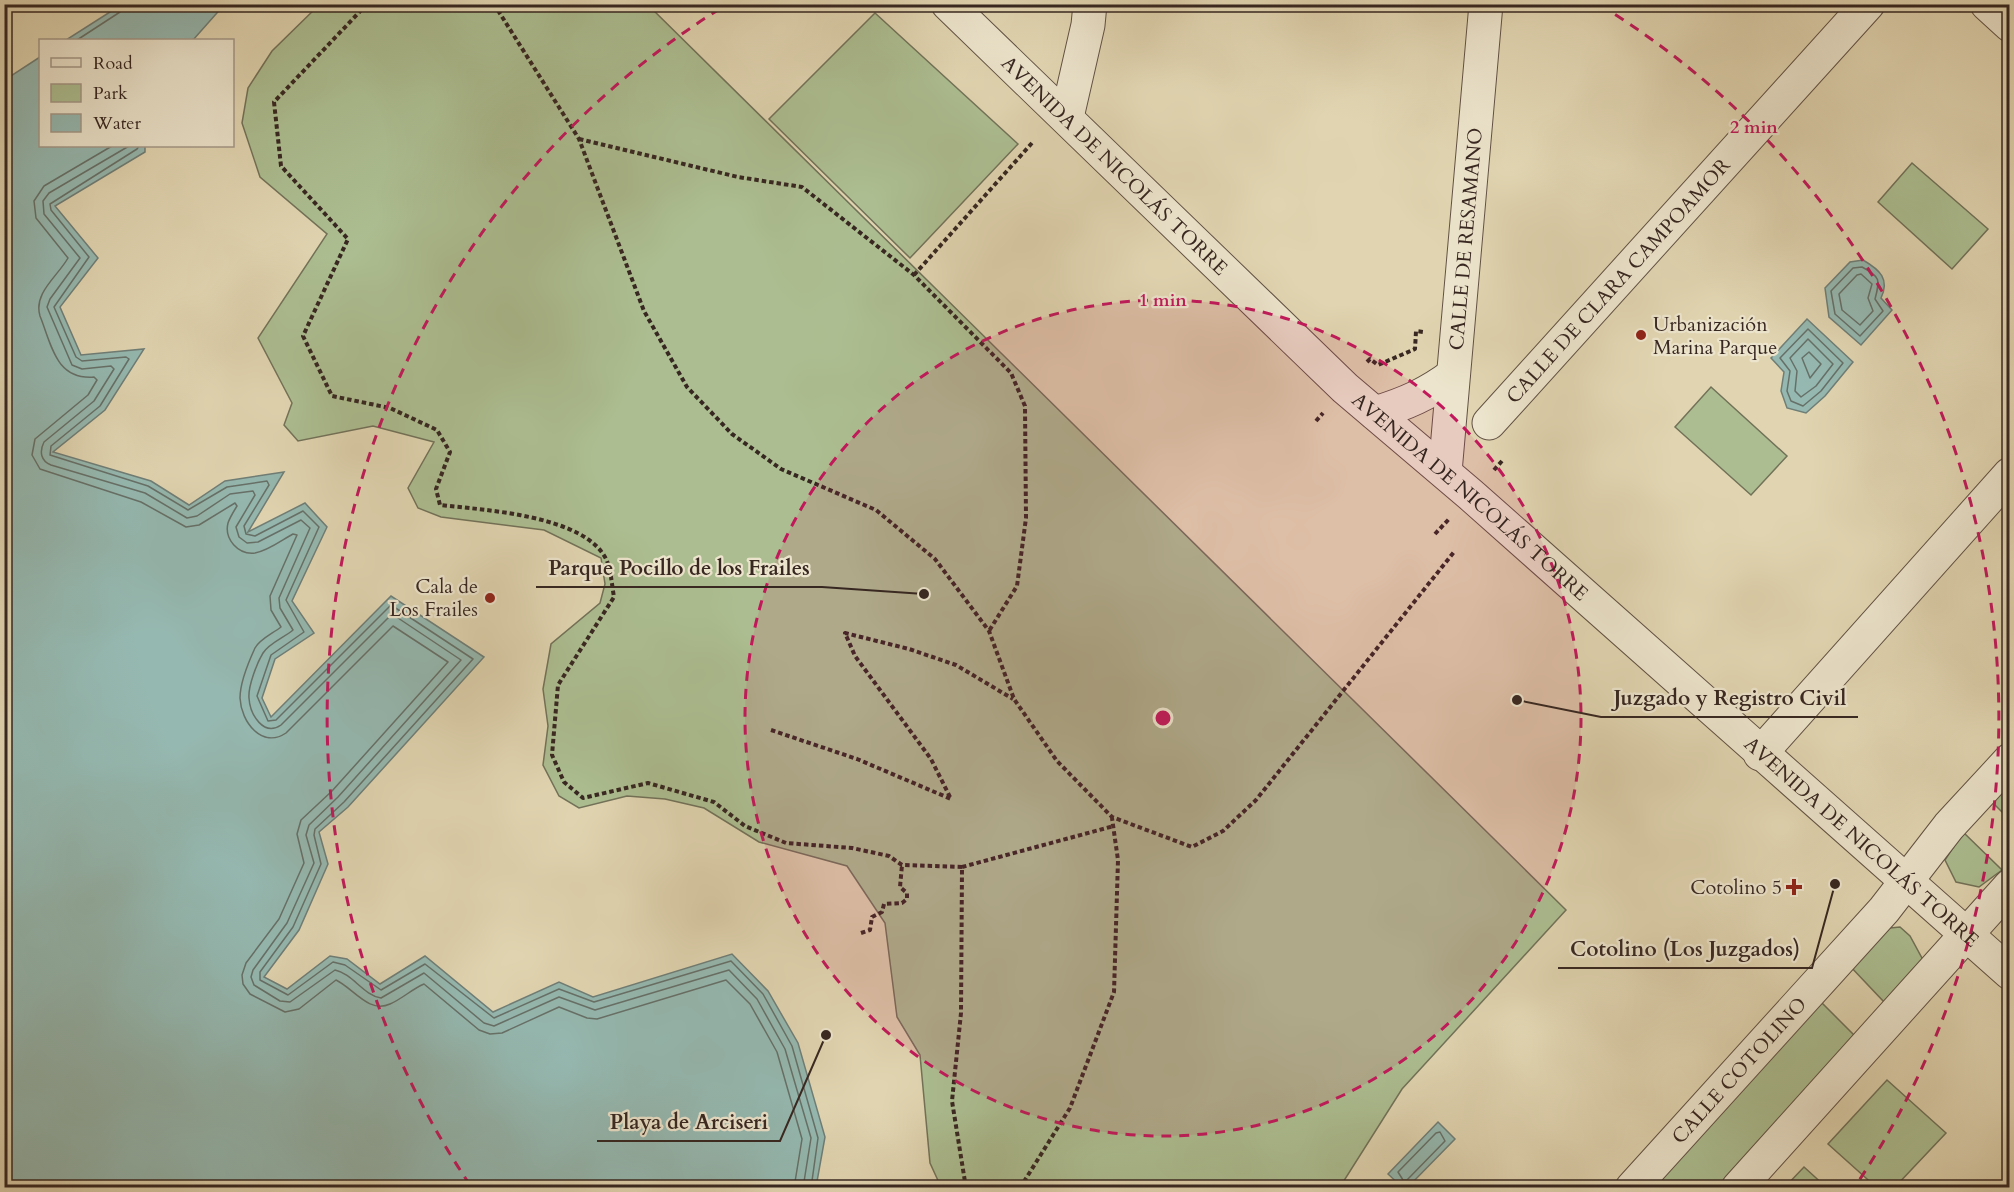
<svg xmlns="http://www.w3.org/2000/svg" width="2014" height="1192" font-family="Cardo,serif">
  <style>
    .green { fill: #acbe91; stroke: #727259; stroke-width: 1.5 }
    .water { fill: #95b8b0; stroke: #6f7e77; stroke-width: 1.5 }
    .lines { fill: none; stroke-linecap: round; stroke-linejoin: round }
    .shore { stroke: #667068; stroke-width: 1.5 }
    .minor-casing { stroke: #625245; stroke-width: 35 }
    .path { stroke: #372721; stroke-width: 4; stroke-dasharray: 4.5 3; stroke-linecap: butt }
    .minor { stroke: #ece4cc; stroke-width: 33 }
    .ring { fill: none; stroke: #c2185b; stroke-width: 3; stroke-dasharray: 10 8 }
    .poi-dot { fill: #8f2418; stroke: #ece4cc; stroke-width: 2 }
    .labels { text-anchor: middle; stroke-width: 4.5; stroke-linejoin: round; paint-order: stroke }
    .street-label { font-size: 20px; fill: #372721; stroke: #ece4cc }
    .poi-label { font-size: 20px; fill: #372721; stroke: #ece4cc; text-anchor: end }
    .centre { fill: #c2185b; stroke: #ece4cc; stroke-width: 3 }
    .ring-label { font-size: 18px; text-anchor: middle; font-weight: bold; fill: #c2185b; stroke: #ece4cc; stroke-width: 4.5; stroke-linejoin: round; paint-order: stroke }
    .leader { fill: none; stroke: #372721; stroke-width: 2 }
    .callout-dot { fill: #372721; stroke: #ece4cc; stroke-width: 2 }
    .callout-label { font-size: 21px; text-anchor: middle; font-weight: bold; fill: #372721; stroke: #ece4cc; stroke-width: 4.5; stroke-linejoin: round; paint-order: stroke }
  </style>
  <rect width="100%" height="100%" fill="#e1d5b1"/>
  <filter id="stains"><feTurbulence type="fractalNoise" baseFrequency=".00333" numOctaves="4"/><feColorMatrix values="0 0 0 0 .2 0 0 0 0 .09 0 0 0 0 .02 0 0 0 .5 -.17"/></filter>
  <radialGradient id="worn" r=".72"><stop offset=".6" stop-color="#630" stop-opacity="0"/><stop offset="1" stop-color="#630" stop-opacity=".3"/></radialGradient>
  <!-- green -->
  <g class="green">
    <path d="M320,4L648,5L1566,910L1402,1089L1340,1187H941L930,1163L920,1055L897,1017L885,923L847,866L759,842L704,808L665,799L627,796L579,808L559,796L543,765L548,726L543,689L551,644L600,603L605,584L601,558L544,530L441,517L418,508L408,488L434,442L373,426L298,441L284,425L292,403L258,338L327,234L260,177L242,123L248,88L272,51Z"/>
    <path d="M875,13L1018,144L910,258L769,119Z"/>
    <path d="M1912,163L1988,229L1952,269L1878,202Z"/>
    <path d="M1711,387L1787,456L1751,495L1675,427Z"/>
    <path d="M2009,781V819L1991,801Z"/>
    <path d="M1963,832L2002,870L1979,887L1956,882L1945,860Z"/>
    <path d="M1900,927L1910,936L1923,960L1886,1004L1849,965L1880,929Z"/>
    <path d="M1819,1000L1856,1037L1719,1187L1650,1188Z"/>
    <path d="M1887,1080L1946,1133L1895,1187H1876L1828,1144Z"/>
    <path d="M1804,1167L1826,1187H1785Z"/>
  </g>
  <!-- water -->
  <g class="water">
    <path d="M121,5V4L224,5L193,40H66Z"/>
    <path d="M40,57V146H145V152L55,206L98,258L60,307L81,355L144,349L105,410L53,452L151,481L189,505L225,481L284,472L248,532L305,503L327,527L292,601L314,633L275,659L262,698L271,717L391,596L484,657L348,807L319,832L328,864L299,930L264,977L287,989L330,956L347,959L380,984L425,956L493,1012L559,982L593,997L732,954L768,991L798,1043L825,1137L816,1187H5L4,73L11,76Z"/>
    <path d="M1863,260C1880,270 1890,279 1881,298L1892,310L1861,345L1829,317L1825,288L1850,262Z"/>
    <path d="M1807,319L1853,362L1825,396L1806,413L1787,408L1781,391L1784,372L1771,358Z"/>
    <path d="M1438,1122L1455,1139L1408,1187H1402L1388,1174Z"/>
  </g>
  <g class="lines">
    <!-- shore -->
    <g class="shore">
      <path d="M77,40L120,12L123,4"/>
      <path d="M112,146L44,186L34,201L36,218L68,258C58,276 33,293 40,316C52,346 56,380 94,377L97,380L88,395L35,439L32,455L40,469L141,502L186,527L199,525L235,503L237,506C234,511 230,517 228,523C224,539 238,555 255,553C268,551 282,540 293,534L297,535L270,596L271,610L281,627C272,634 260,639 255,648C249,661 240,684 240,698C241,722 262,749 286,733L393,626L448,662L332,791L301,820L297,834L304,863L279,919L246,963L242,975L243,984L250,994L285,1012L299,1009L336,980C353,988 369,1014 390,1004C402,999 412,989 424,984L479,1030L490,1034L502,1033L559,1007L587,1018L597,1019L726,980L750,1004L777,1052L802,1139L794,1188"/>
      <path d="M129,146L49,193L43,201L44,214L80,258L50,299L47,307L72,365L82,369L111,366L114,369L94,401L44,442C39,452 41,461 51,465L145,493L187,518L197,516L230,494L253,491L255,495L236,527L239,537L247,543L258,542L301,520L310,528L279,598L280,608L293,630C285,637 269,643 263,653C257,663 248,686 249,698C250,715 264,737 281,725L392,614L461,660L338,797L309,825L306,835L314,863L287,923L253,970L251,977L254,985L280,1001L290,1002L335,970C353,974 363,995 381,998L424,973L484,1023L494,1026L559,997L595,1010L729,970L757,999L785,1049L811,1138L803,1188"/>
      <path d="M139,146L137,149L50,204L51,210L89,257L54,307L76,357L82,361L126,357L129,359L100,406L51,446L50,455L148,486L188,510L227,487L267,481L269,485L244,526L246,534L255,536L303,511L319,527L286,600L304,632L271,655L257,696L268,721L276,720L391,605L473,659L344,802L315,829L314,835L321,864L293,927L260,972V980L288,995L333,962L345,965L381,990L425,964L494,1018L559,989L594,1002L731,961L763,994L792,1046L818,1138L811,1188"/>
      <path d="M1862,267C1881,277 1880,280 1875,299L1883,311L1860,336L1835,314L1831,291L1853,268Z"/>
      <path d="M1861,274L1872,284L1868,298L1873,311L1860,325L1842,310L1839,294L1857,275Z"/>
      <path d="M1808,329L1843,363L1821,391L1803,406L1791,401L1787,391L1790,371L1780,358Z"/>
      <path d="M1808,339L1833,364L1816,386L1801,397L1795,391L1797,371L1790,358Z"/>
      <path d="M1809,352L1821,364L1810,378L1802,358Z"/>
      <path d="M1440,1132L1445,1141L1407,1180H1403L1398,1172L1436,1133Z"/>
    </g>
    <!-- minor casing -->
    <g class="minor-casing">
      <g id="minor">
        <path id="s1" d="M948,4L1345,388L1471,495L2010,973"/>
        <path d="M1987,4L2010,25"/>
        <path d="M1067,117L1088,25L1090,4"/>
        <path d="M1375,413C1405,404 1428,394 1453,375"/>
        <path id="s2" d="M1489,423L1868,4"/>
        <path id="s3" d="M1445,472L1486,4"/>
        <path d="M1760,754L2010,474"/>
        <path id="s4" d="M1632,1188L1884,910L1949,826L2010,760"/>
        <path d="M1738,1188L2010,886"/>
      </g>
    </g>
    <!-- path -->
    <g class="path">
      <path d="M367,4L274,102L281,166L348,239L303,336L332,396L390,408L437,430L450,452L436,489L440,505C483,510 587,515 607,561C611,571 612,586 614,597L558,685L552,755L564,782L583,798L648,783L714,802L745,826L786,843L852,848L889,856L902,865L962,867L961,1013L952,1101L966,1188"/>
      <path d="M494,4L579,139L644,311L687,387L732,434L781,469L876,510L935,559L989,631L1014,699L1057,761L1112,817L1192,847L1223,831L1256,800L1454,552"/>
      <path d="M579,139L738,177L802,187L914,275L1011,373L1025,406L1026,518L1017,586L989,631"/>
      <path d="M914,275L1032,143"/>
      <path d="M1367,362L1370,359L1378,365L1415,349L1416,331L1423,332"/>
      <path d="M1316,421L1323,413"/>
      <path d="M1494,470L1502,461"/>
      <path d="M1435,534L1449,519"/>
      <path d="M771,730L857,759L951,799L931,759L855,656L845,633L909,649L956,665L1013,699"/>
      <path d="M962,867L1114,826"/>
      <path d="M861,933L870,930L872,917L882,912L884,904L902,903L907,899V893L900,887L902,865"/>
      <path d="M1020,1188L1070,1108L1114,992L1118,860L1112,818"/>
    </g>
    <!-- minor -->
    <use href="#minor" class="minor"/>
  </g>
  <!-- distance rings -->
  <circle cx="1163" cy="718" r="418" fill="#c2185b" fill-opacity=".12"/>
  <g class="ring">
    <circle cx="1163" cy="718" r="418"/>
    <path d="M470 1185A836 836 0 0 1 726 5M1600 5A836 836 0 0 1 1856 1185"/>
  </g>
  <!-- markers -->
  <g class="poi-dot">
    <circle cx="1641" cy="335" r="6"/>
    <circle cx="490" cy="598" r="6"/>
    <path d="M1791 878h6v6h6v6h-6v6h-6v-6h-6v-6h6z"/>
  </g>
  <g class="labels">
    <!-- street labels -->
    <g class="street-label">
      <text dy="7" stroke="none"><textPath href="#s1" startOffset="232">AVENIDA DE NICOLÁS TORRE</textPath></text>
      <text dy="7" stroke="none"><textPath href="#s3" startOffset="234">CALLE DE RESAMANO</textPath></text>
      <text dy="7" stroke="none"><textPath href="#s2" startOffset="192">CALLE DE CLARA CAMPOAMOR</textPath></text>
      <text dy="7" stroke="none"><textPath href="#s1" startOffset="718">AVENIDA DE NICOLÁS TORRE</textPath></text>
      <text dy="7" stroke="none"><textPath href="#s1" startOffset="1240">AVENIDA DE NICOLÁS TORRE</textPath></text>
      <text dy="7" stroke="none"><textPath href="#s4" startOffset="159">CALLE COTOLINO</textPath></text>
    </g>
    <!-- poi labels -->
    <g class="poi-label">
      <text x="1653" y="331" text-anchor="start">Urbanización<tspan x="1653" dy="23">Marina Parque</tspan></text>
      <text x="478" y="593">Cala de<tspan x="478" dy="23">Los Frailes</tspan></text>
      <text x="1782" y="894">Cotolino 5</text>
    </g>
  </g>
  <circle cx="1163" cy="718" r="9" class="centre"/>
  <g class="ring-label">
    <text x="1754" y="133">2 min</text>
    <text x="1163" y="306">1 min</text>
  </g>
  <!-- callouts -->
  <path class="leader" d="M924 594L822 587H536M1517 700L1601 717H1858M1835 884L1812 968H1558M826 1035L780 1141H597"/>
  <g class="callout-dot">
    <circle cx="924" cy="594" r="6"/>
    <circle cx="1517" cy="700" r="6"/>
    <circle cx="1835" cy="884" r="6"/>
    <circle cx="826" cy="1035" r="6"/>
  </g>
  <g class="callout-label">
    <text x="679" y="575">Parque Pocillo de los Frailes</text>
    <text x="1730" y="705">Juzgado y Registro Civil</text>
    <text x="1685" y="956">Cotolino (Los Juzgados)</text>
    <text x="689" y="1129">Playa de Arciseri</text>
  </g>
  <!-- margin -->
  <rect width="2014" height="1192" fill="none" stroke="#e1d5b1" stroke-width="24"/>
  <rect x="6" y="6" width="2002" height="1180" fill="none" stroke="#372721" stroke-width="3"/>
  <rect x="12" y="12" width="1990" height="1168" fill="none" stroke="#372721" stroke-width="1.5"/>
  <!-- legend -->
  <rect x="39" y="39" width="195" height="108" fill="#ece4cc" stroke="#a49888" stroke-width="1.5"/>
  <rect x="51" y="58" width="30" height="9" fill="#ece4cc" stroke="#a49888" stroke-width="1.5"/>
  <text x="93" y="69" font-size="18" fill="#372721">Road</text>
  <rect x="51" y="84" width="30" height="18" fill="#acbe91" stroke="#a49888" stroke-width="1.5"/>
  <text x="93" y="99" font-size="18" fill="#372721">Park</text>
  <rect x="51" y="114" width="30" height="18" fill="#95b8b0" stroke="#a49888" stroke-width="1.5"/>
  <text x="93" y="129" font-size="18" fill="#372721">Water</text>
  <rect width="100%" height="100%" filter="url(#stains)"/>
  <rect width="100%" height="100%" fill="url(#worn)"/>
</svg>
